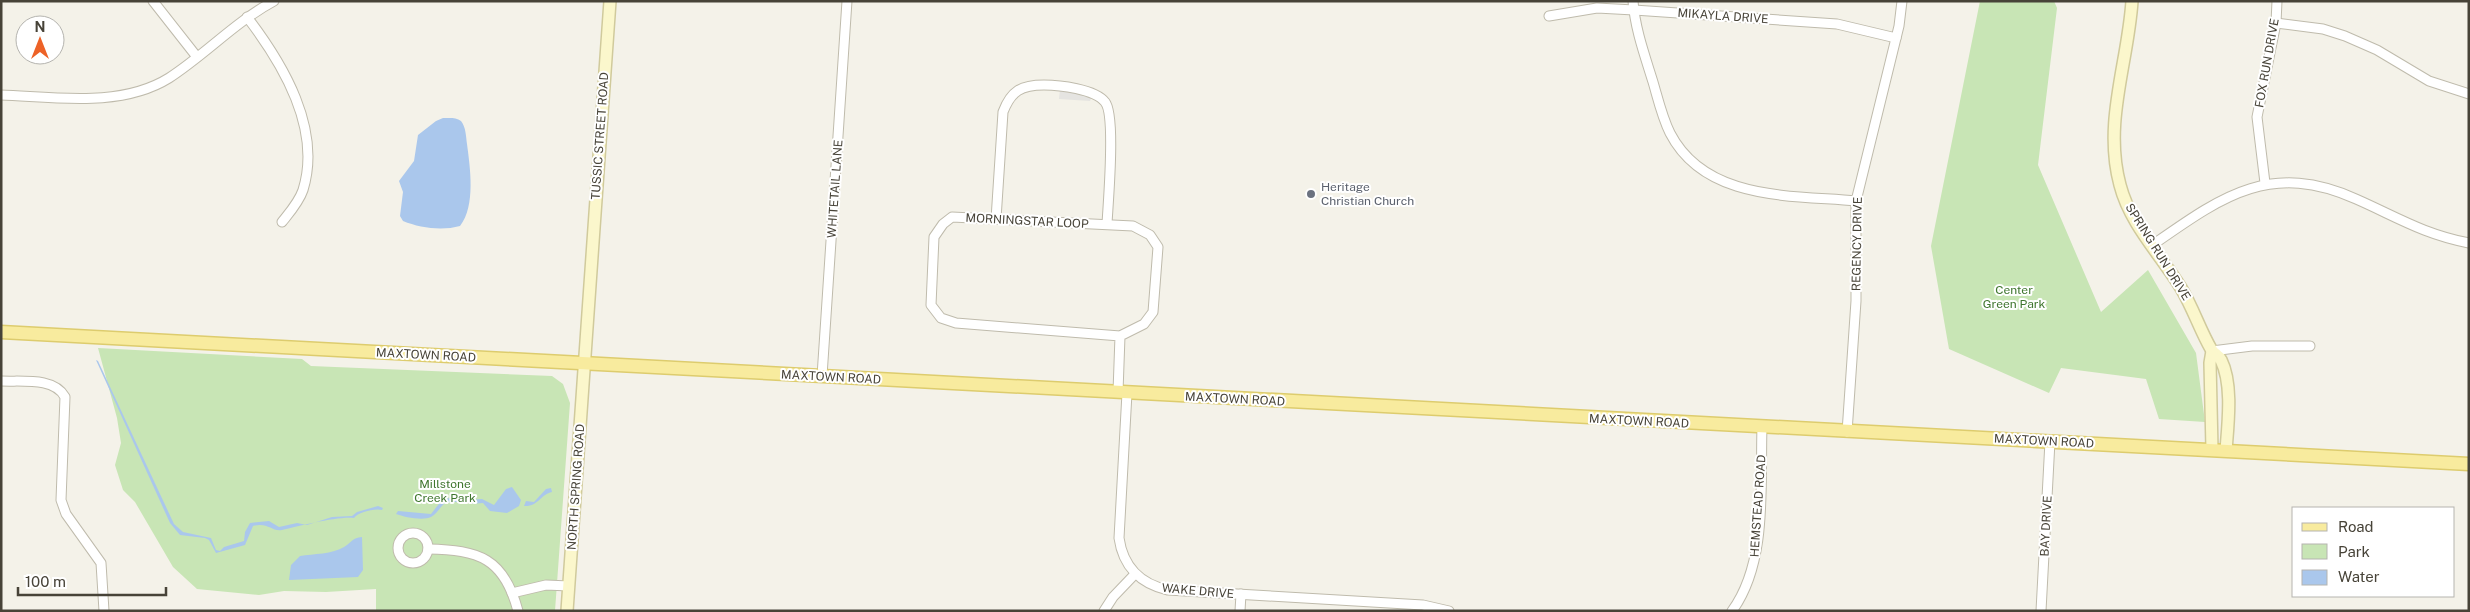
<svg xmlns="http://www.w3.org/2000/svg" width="2470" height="612" font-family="'Public Sans',sans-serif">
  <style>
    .green { fill: #c8e5b5 }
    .parking { fill: #e5e4e1 }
    .water { fill: #aac7ec }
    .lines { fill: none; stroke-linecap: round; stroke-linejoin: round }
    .street-casing { stroke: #bfbbac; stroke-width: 11 }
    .secondary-casing { stroke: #d0ca9c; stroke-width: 14 }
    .primary-casing { stroke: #ddcc6e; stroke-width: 15 }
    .street { stroke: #fff; stroke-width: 9 }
    .secondary { stroke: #fbf7cc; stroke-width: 11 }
    .primary { stroke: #f8eb9e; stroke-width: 12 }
    .worship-dot { fill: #6b7280; stroke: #fff; stroke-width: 2 }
    .labels { text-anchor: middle; stroke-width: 4; stroke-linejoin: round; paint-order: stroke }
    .street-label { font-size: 12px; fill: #474338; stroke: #fff }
    .worship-label { font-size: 12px; fill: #5b616d; stroke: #fff; text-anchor: start }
    .park-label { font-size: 12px; fill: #3f762e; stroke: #fff }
  </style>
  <rect width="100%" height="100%" fill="#f4f2e9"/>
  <!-- green -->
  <g class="green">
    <path d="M1980,1H2054L2057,8L2038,165L2101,312L2148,270L2196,353L2205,422L2159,419L2146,379L2061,368L2049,393L1949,349L1931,246Z"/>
    <path d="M98,348L302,359L311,366L552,376L563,384L570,403L555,611H376V589L326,592L284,591L259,595L197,589L173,567L135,502L123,490L115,465L121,443L117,418Z"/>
  </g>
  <!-- parking -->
  <path class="parking" d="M1060,90L1093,94L1090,101L1059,99Z"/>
  <!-- water -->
  <g class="water">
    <path d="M443,118C449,118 456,117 461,121C466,127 466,137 467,144C470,167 476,206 460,226C442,231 420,228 403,221L400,216L403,192L399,181L414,161L418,135L436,121Z"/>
    <path d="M96,360L98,361L174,524L183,532L211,538L216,550L220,551L224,547L244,541L245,532L250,523L269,521L279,527L297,523L307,525L332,517L352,516L357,512L378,506L383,508L382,510C375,508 358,512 354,518C338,516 299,526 282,530C272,532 268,522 253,526L245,545L216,553L209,540L205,538L180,535L170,523Z"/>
    <path d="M512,487L521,500L519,506L507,513L490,511L483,503C470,505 459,500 445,503C440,507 437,514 431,517C423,521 404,517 396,514L398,511L431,514L442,500L457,496L469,500L482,499L494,505L506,489Z"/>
    <path d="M551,488L552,492C541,494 538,507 524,506L526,501L534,502L546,489Z"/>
    <path d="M362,537L363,570L358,577L289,580L291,565L300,556C313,554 333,554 344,547C352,542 352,538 362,537Z"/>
  </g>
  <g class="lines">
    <!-- street casing -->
    <g class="street-casing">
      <g id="street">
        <path d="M153,1L197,57"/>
        <path d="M1633,1C1635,29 1645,56 1653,82C1658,99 1662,117 1670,133C1705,201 1791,195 1856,201"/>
        <path d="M1549,16L1597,8L1634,10L1837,24L1896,38"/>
        <path d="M247,17C283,64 322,129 303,190C299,202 290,212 282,222"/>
        <path d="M2276,23L2323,29L2345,36L2377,50L2429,81L2469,94"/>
        <path d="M1,95C55,97 121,108 169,78C206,54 235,22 274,1"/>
        <path d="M2265,183L2257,117L2276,23L2277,1"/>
        <path d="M996,219L1003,112C1011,91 1021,85 1044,85C1059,85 1095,89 1105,102C1116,115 1108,203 1107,224"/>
        <path d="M2151,246C2220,198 2269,160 2356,199C2397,217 2423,234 2469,243"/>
        <path d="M2212,351L2252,346H2310"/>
        <path d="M822,376L847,1"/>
        <path d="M1,381C22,382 54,377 65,397L61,500L66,514L101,563L104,611"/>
        <path d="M1118,392L1120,336L1144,324L1153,312L1158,247L1150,235L1133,226L952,217L943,224L934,237L931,305L941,318L956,323L1120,336"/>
        <path d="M1127,393L1119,538C1123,566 1140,584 1168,590L1423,605L1449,611"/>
        <path d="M1847,432L1856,301V201L1899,26L1902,1"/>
        <circle cx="413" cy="548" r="15"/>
        <path d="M428,549C479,550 504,558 518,611"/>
        <path d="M512,593L546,585L569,586"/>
        <path d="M1104,611L1113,597L1135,574"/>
        <path d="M1240,611L1241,594"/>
        <path d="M1732,611C1768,562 1760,485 1762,427"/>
        <path d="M2041,611L2050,441"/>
      </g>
    </g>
    <!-- secondary casing -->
    <g class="secondary-casing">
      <g id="secondary">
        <path d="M2132,1C2128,63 2103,123 2120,185C2130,224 2160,254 2181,288C2193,308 2200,330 2211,349C2213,354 2219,355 2221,360C2233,384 2228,424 2226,450"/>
        <path d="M2212,351L2210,363L2212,449"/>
        <path d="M567,611L610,1"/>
      </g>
    </g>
    <!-- primary casing -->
    <g class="primary-casing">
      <path id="primary" d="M1,332L2469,464"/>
    </g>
    <!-- street -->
    <use href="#street" class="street"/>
    <!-- secondary -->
    <use href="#secondary" class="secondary"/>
    <!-- primary -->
    <use href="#primary" class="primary"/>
  </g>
  <!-- markers -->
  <circle class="worship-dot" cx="1311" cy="194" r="5"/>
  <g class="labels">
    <!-- street labels -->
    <g class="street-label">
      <text transform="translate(1723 16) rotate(4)" y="4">MIKAYLA DRIVE</text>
      <text transform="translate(2267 63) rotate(-80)" y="4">FOX RUN DRIVE</text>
      <text transform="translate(600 136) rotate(-86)" y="4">TUSSIC STREET ROAD</text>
      <text transform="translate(835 189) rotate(-86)" y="4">WHITETAIL LANE</text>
      <text transform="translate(1027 221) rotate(3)" y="4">MORNINGSTAR LOOP</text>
      <text transform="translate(1857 244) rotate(-89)" y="4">REGENCY DRIVE</text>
      <text transform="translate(2158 252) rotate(58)" y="4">SPRING RUN DRIVE</text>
      <text transform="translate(426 355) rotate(3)" y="4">MAXTOWN ROAD</text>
      <text transform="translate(831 377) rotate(3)" y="4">MAXTOWN ROAD</text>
      <text transform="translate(1235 399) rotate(3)" y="4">MAXTOWN ROAD</text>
      <text transform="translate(1639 421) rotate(3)" y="4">MAXTOWN ROAD</text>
      <text transform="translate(2044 441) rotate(3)" y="4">MAXTOWN ROAD</text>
      <text transform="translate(576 487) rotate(-86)" y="4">NORTH SPRING ROAD</text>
      <text transform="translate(1758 506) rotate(-86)" y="4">HEMSTEAD ROAD</text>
      <text transform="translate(2046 526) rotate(-87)" y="4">BAY DRIVE</text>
      <text transform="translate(1198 591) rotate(5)" y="4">WAKE DRIVE</text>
    </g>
    <!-- worship labels -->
    <g class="worship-label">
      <text x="1321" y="191">Heritage<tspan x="1321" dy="14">Christian Church</tspan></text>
    </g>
    <!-- park labels -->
    <g class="park-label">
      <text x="2014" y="294">Center<tspan x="2014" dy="14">Green Park</tspan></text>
      <text x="445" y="488">Millstone<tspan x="445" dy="14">Creek Park</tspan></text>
    </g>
  </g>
  <!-- border -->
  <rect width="2470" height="612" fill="none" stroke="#474338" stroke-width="5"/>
  <!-- legend -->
  <rect x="2292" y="507" width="162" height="90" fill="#ffffff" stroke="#b5b4af"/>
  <rect x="2302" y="523" width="25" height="8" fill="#f8eb9e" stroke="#b5b4af"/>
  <text x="2338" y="532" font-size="15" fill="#474338">Road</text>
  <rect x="2302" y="544" width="25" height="15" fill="#c8e5b5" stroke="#b5b4af"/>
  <text x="2338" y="557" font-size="15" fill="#474338">Park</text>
  <rect x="2302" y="570" width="25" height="15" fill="#aac7ec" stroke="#b5b4af"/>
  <text x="2338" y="582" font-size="15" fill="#474338">Water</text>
  <!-- north arrow -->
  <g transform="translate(40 40)"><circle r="24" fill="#ffffff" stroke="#b5b4af"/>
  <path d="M0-4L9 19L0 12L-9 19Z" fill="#ed6227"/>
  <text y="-8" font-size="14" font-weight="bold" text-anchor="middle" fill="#474338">N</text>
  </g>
  <!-- scale -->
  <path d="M18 587v8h148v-8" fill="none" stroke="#474338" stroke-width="2.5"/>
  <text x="25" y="587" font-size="15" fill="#474338" stroke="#ffffff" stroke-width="4" paint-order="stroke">100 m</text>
</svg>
